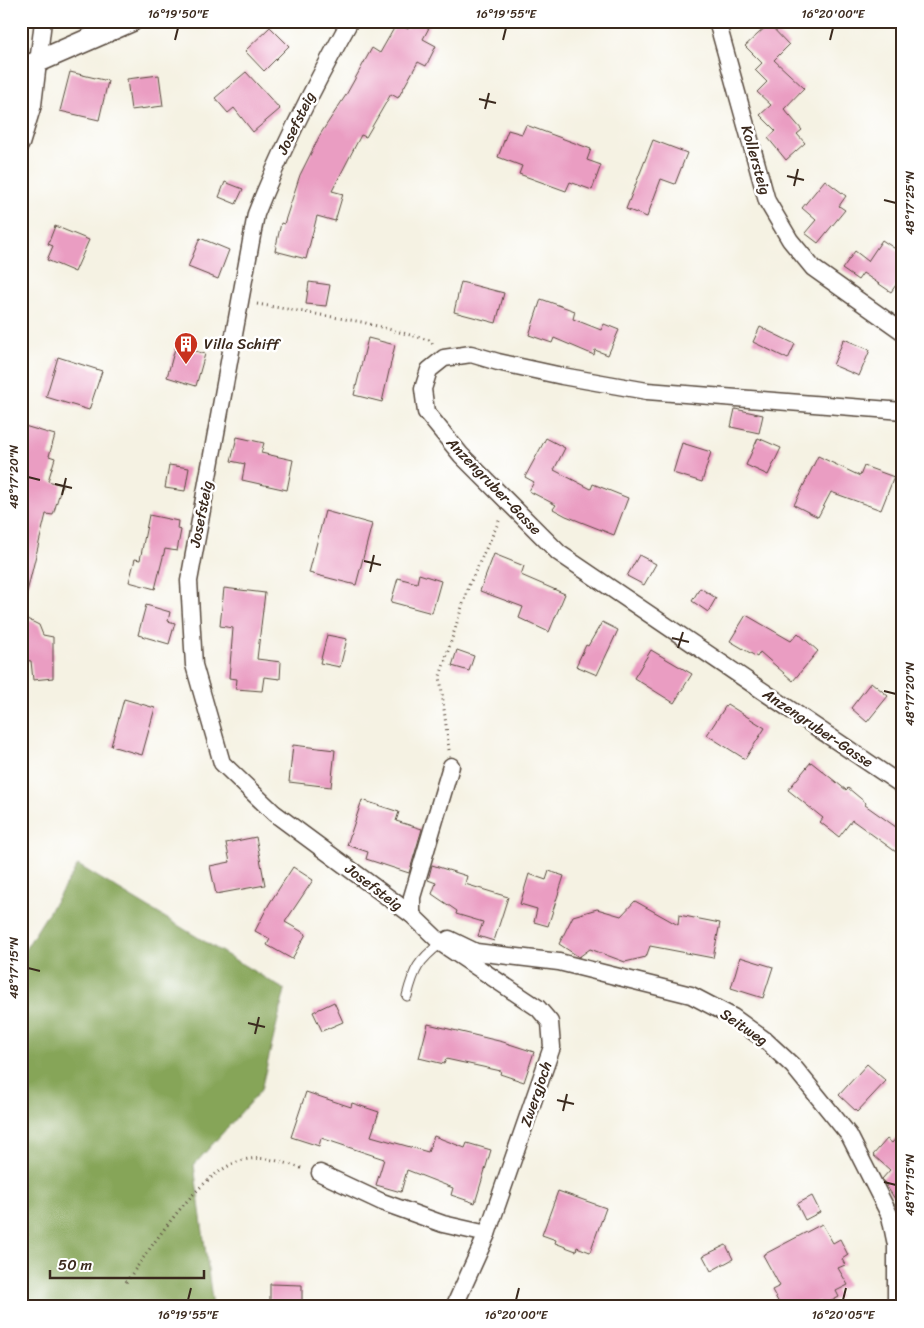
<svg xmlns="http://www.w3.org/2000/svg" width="924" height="1328" font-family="Sriracha,sans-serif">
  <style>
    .forest { fill: #86a559; stroke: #60683c }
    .building { fill: #ea9dc2 }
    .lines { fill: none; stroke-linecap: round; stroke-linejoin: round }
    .service-casing { stroke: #57483c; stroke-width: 11 }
    .minor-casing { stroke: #57483c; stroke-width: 19 }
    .tertiary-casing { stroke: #57483c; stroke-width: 24 }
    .path { stroke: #57483c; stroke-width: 3; stroke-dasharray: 1 4; stroke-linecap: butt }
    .service { stroke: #fff; stroke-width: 9 }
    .minor { stroke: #fff; stroke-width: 16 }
    .tertiary { stroke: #fff; stroke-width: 21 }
    .ticks { fill: none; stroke: #3b2a1e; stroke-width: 2 }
    .labels { text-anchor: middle; stroke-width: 5; stroke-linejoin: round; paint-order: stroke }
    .street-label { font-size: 15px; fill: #3b2a1e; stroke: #fff }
    .poi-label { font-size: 15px; fill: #3b2a1e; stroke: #fff; text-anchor: start }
    .neatline { fill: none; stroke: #3b2a1e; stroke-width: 2 }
    .ticks-label { font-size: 12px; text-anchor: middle; fill: #3b2a1e }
  </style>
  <rect width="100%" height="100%" fill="#fff"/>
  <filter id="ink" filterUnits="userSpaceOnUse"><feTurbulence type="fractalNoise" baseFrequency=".02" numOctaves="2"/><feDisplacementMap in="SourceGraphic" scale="10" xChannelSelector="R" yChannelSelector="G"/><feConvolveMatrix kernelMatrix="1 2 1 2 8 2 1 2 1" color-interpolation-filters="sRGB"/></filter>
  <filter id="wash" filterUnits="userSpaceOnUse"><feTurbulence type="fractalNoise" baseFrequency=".0096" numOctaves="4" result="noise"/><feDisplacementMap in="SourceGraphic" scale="20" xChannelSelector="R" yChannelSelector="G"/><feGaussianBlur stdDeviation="1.12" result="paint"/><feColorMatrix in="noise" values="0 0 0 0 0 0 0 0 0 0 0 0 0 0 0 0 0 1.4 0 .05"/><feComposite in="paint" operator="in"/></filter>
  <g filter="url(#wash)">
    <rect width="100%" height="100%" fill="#f5f2e3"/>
    <!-- forest -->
    <path class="forest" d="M78,865L285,990L261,1090L194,1165L213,1307H21V956Z"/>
    <g id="blocks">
      <!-- building -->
      <g class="building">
        <path d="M412,21H421L430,26L423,39L436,46L426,66L418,62L398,98L391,94L366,137L361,135L332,191L343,194L335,221L317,216L306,259L275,251L281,223L284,224L300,175L321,133L346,95L372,48L380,53L397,23L408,29Z"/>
        <path d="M769,24L789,45L774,60L804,88L784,109L802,130L797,134L805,143L786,160L768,138L776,131L760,115L771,105L757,92L767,82L755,70L762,63L745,46Z"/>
        <path d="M270,27L289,46L264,71L245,51Z"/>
        <path d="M70,72L108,81L99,120L60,111Z"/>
        <path d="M246,72L280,109L253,132L234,108L228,113L215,98Z"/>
        <path d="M159,75L163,106L131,110L127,79Z"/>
        <path d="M526,125L591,149L587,160L601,165L592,190L570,182L566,191L519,174L522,166L498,157L508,130L522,134Z"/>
        <path d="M653,140L687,153L675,184L661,179L647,217L626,209Z"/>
        <path d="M825,180L846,196L839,206L845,210L818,243L805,233L816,220L802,208Z"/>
        <path d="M225,182L243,189L236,204L219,197Z"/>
        <path d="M55,226L89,240L75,272L47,260L53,246L48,244Z"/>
        <path d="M200,238L229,250L218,279L188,267Z"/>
        <path d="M882,240L903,254V275L891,292L863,273L858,280L842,269L855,251L868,261Z"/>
        <path d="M309,282L330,285L326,306L306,304Z"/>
        <path d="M461,282L504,293L496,323L454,312Z"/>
        <path d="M541,299L575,311L573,319L601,330L604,324L619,330L608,355L595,350L594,355L554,338L552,343L529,335Z"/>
        <path d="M760,327L795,344L788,359L753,342Z"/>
        <path d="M368,338L395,345L382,402L354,395Z"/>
        <path d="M844,339L870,350L859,376L833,365Z"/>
        <path d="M176,345L205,354L196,386L167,377Z"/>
        <path d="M58,357L102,371L89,410L46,397Z"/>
        <path d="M735,409L763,415L759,433L731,427Z"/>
        <path d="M21,425L55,435L49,456L55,458L48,481L62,485L53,515L46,514L27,592H21Z"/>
        <path d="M237,437L264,443L261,453L293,460L287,490L242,480L245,464L231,461Z"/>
        <path d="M546,438L565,448L554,470L591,489L593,484L628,498L614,535L566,516L553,509L556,505L529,491L534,482L525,477Z"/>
        <path d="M758,438L781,448L768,475L746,465Z"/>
        <path d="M682,443L711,452L702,482L673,473Z"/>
        <path d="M818,456L860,476L864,466L894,477L881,510L831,492L818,517L794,505Z"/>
        <path d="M169,465L189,468L185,491L165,488Z"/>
        <path d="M325,511L372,524L356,585L309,573Z"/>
        <path d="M149,515L178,521L177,529L181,530L177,551L165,549L155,589L129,582L135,559L140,560Z"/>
        <path d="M494,554L524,566L521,575L565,594L549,632L519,618L523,607L480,591Z"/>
        <path d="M639,555L656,564L644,585L627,576Z"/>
        <path d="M419,574L441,581L432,613L391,602L398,578L417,583Z"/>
        <path d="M224,588L265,593L257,659L281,662L280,679L264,677L262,691L236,689L237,679L229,678L233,628L220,626Z"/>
        <path d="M700,588L716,598L708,612L692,601Z"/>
        <path d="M146,605L170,612L168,621L175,623L169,644L138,635Z"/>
        <path d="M746,615L791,641L798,633L818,651L793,681L760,652L757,657L730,641Z"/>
        <path d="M21,616L39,625L43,635L53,637V678L33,680L31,661L21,659Z"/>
        <path d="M602,622L618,630L597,675L576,666L586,645L588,646Z"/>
        <path d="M327,635L347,639L340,667L320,663Z"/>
        <path d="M457,650L474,656L469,671L452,666Z"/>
        <path d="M651,650L692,674L674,703L634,678Z"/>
        <path d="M871,682L888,696L867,722L851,708Z"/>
        <path d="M124,699L155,708L142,755L111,746Z"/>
        <path d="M727,704L765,728L745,759L707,735Z"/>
        <path d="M293,745L335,750L331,787L289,782Z"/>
        <path d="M811,762L846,790L848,788L866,803L865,805L903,832V857L852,820L839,837L820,822L823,818L788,790Z"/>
        <path d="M362,800L399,812L396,821L422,829L409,873L366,859L368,852L347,845Z"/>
        <path d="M256,837L265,885L216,894L210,866L230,862L226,843Z"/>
        <path d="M432,865L467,876L465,884L508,897L494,941L478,936L483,922L456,914L457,911L432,894L436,883L428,880Z"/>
        <path d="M293,867L313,880L285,922L306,934L292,959L267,945L270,939L255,931L269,904Z"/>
        <path d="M549,871L564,876L548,926L534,922L537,909L520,904L529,874L546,880Z"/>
        <path d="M635,901L678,925L679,915L720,923L713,958L650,946L646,957L625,962L590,949L579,957L559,944L573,916L597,909L621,916Z"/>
        <path d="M740,957L773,967L763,998L731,988Z"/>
        <path d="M334,1002L343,1022L322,1031L313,1012Z"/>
        <path d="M428,1024L503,1042L534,1052L524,1082L500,1074L501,1071L446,1059L444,1064L419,1058Z"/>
        <path d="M867,1064L886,1081L857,1112L839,1095Z"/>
        <path d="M306,1092L351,1107L352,1103L379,1112L371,1136L428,1152L434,1136L465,1148L467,1143L491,1150L475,1203L451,1195L453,1188L407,1170L401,1192L376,1185L384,1159L321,1138L319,1146L291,1137Z"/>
        <path d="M903,1130V1190L895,1199L882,1179L890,1170L873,1155L887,1139L892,1143Z"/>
        <path d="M558,1191L606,1208L590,1252L577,1247L576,1251L555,1243L556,1240L542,1235Z"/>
        <path d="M812,1196L820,1212L805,1220L797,1204Z"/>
        <path d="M822,1224L833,1243L840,1239L848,1255L842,1259L845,1265L838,1268L848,1285L836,1291L839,1297L822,1306L819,1301L807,1307H781L772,1290L780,1286L763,1255Z"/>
        <path d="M726,1245L733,1259L711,1271L703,1256Z"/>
        <path d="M270,1284L302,1285V1307H270Z"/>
      </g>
    </g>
  </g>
  <g filter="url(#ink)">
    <use href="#blocks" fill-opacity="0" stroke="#57483c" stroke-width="1"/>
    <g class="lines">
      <!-- service casing -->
      <g class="service-casing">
        <path id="service" d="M407,996C414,969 418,961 441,943"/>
      </g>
      <!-- minor casing -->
      <g class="minor-casing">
        <g id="minor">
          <path d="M350,21C315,84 282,147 256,214L189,581L194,665L222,763L274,813L412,915L441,943L538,1008L550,1022L552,1047L487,1234L454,1307"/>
          <path d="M717,21L767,201L790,240L813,268L903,332"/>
          <path d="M21,144L33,105L43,21"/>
          <path d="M903,411L647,391L562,376L498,362L471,354L444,358L429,370L423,389L426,412L461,455L559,553L903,786"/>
          <path d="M412,915V897L451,766"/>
          <path d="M449,939L476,952L559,962L691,995L733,1017L765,1040L793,1066L849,1135L890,1216L896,1245V1307"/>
          <path d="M320,1173L382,1202L443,1224L487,1234"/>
        </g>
      </g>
      <!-- tertiary casing -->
      <g class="tertiary-casing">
        <path id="tertiary" d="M21,69L131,21"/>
      </g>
      <!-- path -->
      <g class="path">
        <path d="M257,304L362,322L429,340L434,345"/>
        <path d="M449,750L440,676L469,585L500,519"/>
        <path d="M126,1282C153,1246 199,1170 244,1160C264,1155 286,1163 304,1169"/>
      </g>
      <!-- service -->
      <use href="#service" class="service"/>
      <!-- minor -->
      <use href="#minor" class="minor"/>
      <!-- tertiary -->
      <use href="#tertiary" class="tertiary"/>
    </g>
  </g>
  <!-- ticks -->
  <path class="ticks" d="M175,40L178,28M503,40L506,28M830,40L833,28M479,99L496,103M485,109L489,93M787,176L804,180M794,186L798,169M884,200L896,203M28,477L40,480M55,484L72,488M62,495L66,478M364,561L381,565M370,572L374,555M672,638L689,642M678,648L683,632M884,691L896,694M28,968L40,971M248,1023L265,1027M255,1034L259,1017M557,1100L574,1104M563,1111L567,1094M884,1182L896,1185M188,1300L191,1288M516,1300L519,1288M843,1300L846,1288"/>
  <!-- icons -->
  <defs>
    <g id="building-pin" transform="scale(1.25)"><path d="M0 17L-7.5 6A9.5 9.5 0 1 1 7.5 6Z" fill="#c8321e" stroke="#fff"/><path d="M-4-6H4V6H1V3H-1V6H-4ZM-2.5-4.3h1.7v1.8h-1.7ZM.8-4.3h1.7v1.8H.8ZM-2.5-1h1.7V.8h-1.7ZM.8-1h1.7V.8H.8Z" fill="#fff"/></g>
  </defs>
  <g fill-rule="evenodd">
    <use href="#building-pin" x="186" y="344"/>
  </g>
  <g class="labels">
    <!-- street labels -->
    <g class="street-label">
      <text transform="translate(296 123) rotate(-64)" y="5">Josefsteig</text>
      <text transform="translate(756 160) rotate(74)" y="5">Kollersteig</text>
      <text transform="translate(494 486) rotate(46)" y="5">Anzengruber-Gasse</text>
      <text transform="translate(201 514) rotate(-79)" y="5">Josefsteig</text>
      <text transform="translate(818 728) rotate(34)" y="5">Anzengruber-Gasse</text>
      <text transform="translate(374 887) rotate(37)" y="5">Josefsteig</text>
      <text transform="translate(744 1027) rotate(34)" y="5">Seitweg</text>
      <text transform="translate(536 1094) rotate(-71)" y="5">Zwergjoch</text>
    </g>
    <!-- poi labels -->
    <g class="poi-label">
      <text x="204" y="349">Villa Schiff</text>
    </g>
  </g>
  <!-- margin -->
  <rect width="924" height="1328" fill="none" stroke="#fff" stroke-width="55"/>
  <!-- scale -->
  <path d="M50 1270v8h154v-8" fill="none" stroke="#3b2a1e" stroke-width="2.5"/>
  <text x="58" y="1270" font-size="15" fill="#3b2a1e" stroke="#ffffff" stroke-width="4" paint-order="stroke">50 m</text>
  <rect x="28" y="28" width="868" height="1272" class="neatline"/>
  <g class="ticks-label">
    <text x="178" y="18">16°19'50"E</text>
    <text x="506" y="18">16°19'55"E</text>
    <text x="833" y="18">16°20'00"E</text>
    <text transform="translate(910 203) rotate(-90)" y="4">48°17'25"N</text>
    <text transform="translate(14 477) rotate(-90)" y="4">48°17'20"N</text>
    <text transform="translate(910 694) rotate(-90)" y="4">48°17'20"N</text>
    <text transform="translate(14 968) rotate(-90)" y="4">48°17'15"N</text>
    <text transform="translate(910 1185) rotate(-90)" y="4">48°17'15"N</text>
    <text x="188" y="1319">16°19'55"E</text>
    <text x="516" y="1319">16°20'00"E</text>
    <text x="843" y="1319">16°20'05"E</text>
  </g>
</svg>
